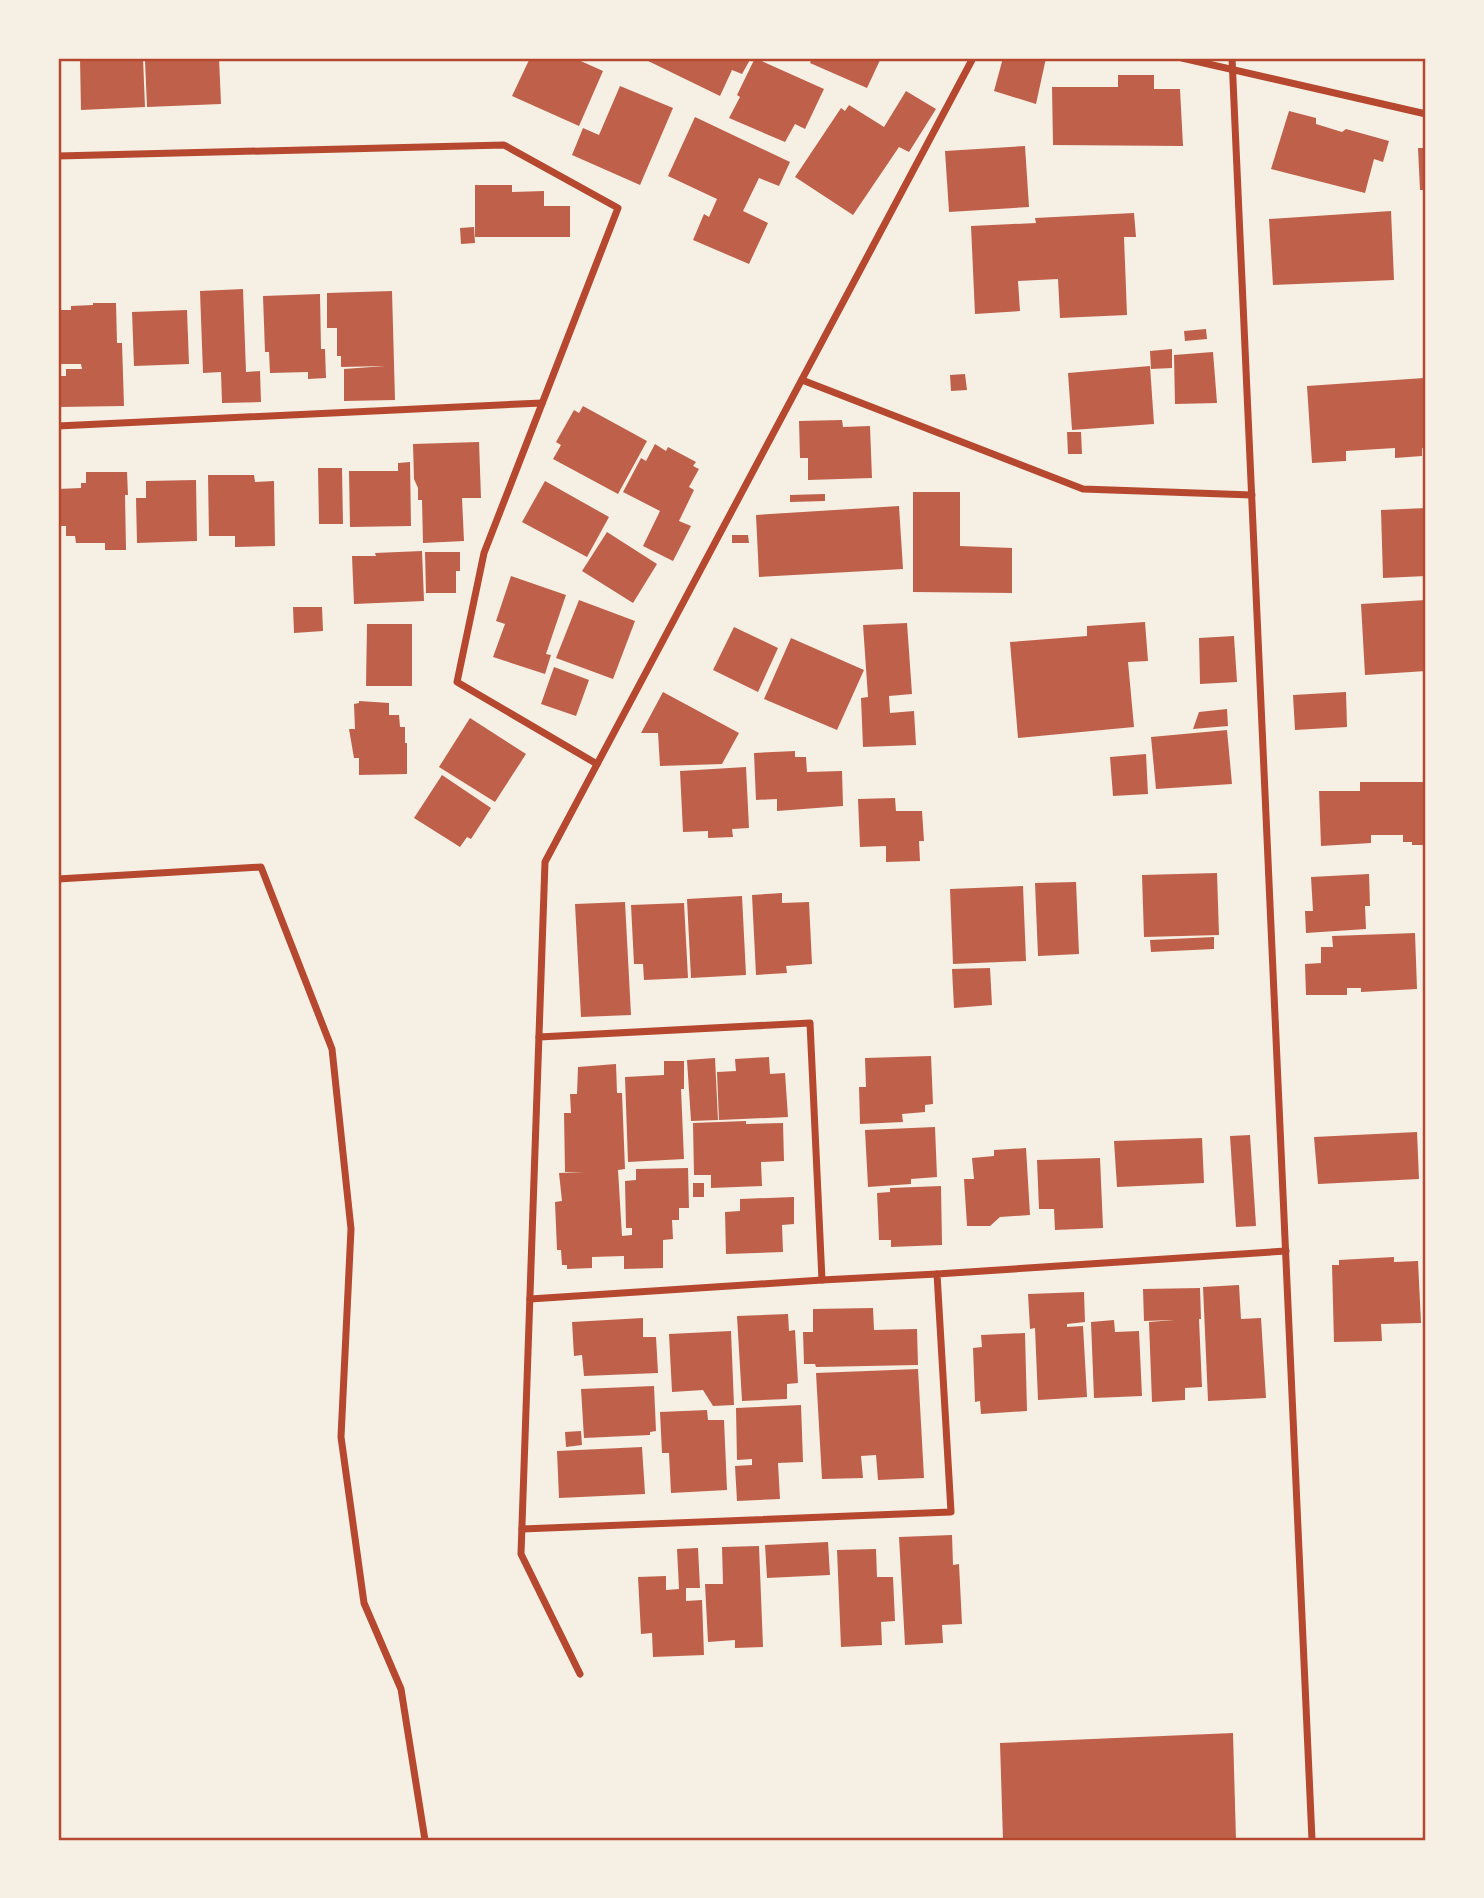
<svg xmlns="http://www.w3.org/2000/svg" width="1484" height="1898" font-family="'Playfair Display',serif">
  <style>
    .building { fill: #bf614a }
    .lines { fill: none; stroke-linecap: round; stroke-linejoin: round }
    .minor { stroke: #b5482f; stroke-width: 7 }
    .neatline { fill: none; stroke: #b5482f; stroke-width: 2.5 }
  </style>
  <rect width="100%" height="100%" fill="#f6efe4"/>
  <!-- building -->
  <g class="building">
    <path d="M80,58H143L145,107L81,110Z"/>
    <path d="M206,58H219L221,104L147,107L145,60Z"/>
    <path d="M530,58H574L603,71L579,126L512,96Z"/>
    <path d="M642,58H751L742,74L732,70L720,96Z"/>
    <path d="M755,58L824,89L805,129L795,124L785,142L729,118L740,97L737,95Z"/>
    <path d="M812,58H881L867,88L810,63Z"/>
    <path d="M1003,58H1046L1036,104L994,91Z"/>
    <path d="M1118,75H1154V89H1180L1183,146L1053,145L1052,87H1118Z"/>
    <path d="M620,86L673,108L640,185L572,155L583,128L599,135Z"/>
    <path d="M906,91L936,109L909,152L899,147L853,215L795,177L841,108L845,111L849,105L884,127Z"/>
    <path d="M1289,111L1316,118V124L1342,132L1346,129L1389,141L1383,162L1374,159L1365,193L1271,169Z"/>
    <path d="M695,117L790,162L779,186L759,178L743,211L768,223L749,264L693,240L704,214L709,217L717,199L668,176Z"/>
    <path d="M1025,146L1029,207L949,212L945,151Z"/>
    <path d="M1418,148H1426V190H1420Z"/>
    <path d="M475,185H512V192L544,191V206H570V237H475Z"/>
    <path d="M1391,211L1394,280L1273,285L1269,219Z"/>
    <path d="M1134,213L1136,237H1124L1127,315L1060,318L1058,279L1018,281L1020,311L975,314L971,226L1036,223L1035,218Z"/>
    <path d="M474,227L475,243L461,244L460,228Z"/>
    <path d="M243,289L246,372L260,371L261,402L222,403L221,372L203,373L200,291Z"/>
    <path d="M392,291L395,400L344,401V369L385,366L341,367V356H337V328H327V293Z"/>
    <path d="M320,294L321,349H325L326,378L308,379V372L270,373L269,352H265L263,296Z"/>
    <path d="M93,303H116L117,343H122L124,406L60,407L59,376H66V369H82L81,364H61L60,310H71V306L93,305Z"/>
    <path d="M187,310L189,364L134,366L132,312Z"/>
    <path d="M1206,329L1207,339L1185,341L1184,331Z"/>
    <path d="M1172,349V368L1151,369L1150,351Z"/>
    <path d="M1213,352L1217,403L1175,404L1174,355Z"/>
    <path d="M1150,366L1154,424L1072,430L1068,373Z"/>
    <path d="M965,374L967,390L951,391L950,375Z"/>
    <path d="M1424,378L1426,449L1422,448V456L1395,458V448L1346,451V461L1312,463L1307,386Z"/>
    <path d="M583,406L647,441L618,494L553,459L561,445L556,442L574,410L579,413Z"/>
    <path d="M842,420L843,427L870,426L872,478L808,480V458H800L799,421Z"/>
    <path d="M1067,432H1081L1082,454H1068Z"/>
    <path d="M479,442L481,498H462L464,541L423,543L422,500H418V488L414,479L413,444Z"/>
    <path d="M655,444L666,451L668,447L696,462L693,466L699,469L689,487L694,490L679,521L691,526L673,561L643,546L660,511L623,492L641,458L646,461Z"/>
    <path d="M410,462L411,526L350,527L349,471H398V463Z"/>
    <path d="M318,468H342L343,524H319Z"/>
    <path d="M86,472H127L128,495H125L126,550H105V543H76L75,536H66V526H58V489L81,488V483H86Z"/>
    <path d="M208,475H254L255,482L274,481L275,546L235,547V536H209Z"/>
    <path d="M196,480L197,541L137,543L136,498H146V481Z"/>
    <path d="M545,481L609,517L587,557L522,522Z"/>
    <path d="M913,492H960V546L1012,548V593L913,592Z"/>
    <path d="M825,494V501L790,502V495Z"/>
    <path d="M899,506L903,569L759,577L756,515Z"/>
    <path d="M1426,508V576L1383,578L1381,510Z"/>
    <path d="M607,532L657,564L633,603L582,571Z"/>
    <path d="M732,535H748L749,543H732Z"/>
    <path d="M422,551L424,601L354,604L352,556H376L375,553Z"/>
    <path d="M425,552H460V571H456V593H426Z"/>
    <path d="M511,576L566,595L546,654L551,655L545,674L493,657L505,624L496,621Z"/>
    <path d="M579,600L635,621L613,679L556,658Z"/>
    <path d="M1426,600V671L1365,675L1361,604Z"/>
    <path d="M293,607H322L323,631L294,633Z"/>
    <path d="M1145,622L1148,661L1128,662L1134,727L1018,738L1010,642L1087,636V626Z"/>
    <path d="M907,623L912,694L889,696L890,713L914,711L916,745L863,747L861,698L868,697L863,625Z"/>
    <path d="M367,624H412V686H366Z"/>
    <path d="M734,627L778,648L758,692L713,670Z"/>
    <path d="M1234,636L1237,682L1200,684L1199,638Z"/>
    <path d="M791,638L864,670L837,730L764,699Z"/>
    <path d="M554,667L589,680L576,716L541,704Z"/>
    <path d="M663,692L739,733L722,764L660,766L658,733H641Z"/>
    <path d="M1346,692L1347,727L1295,730L1293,695Z"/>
    <path d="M359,701L389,703V715H399L400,727H405V743H407V774L359,775V758H354L349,729H355L354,704L359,703Z"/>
    <path d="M1227,709L1228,726L1193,729L1199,712Z"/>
    <path d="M470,718L526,754L495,802L439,767Z"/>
    <path d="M1227,730L1232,784L1156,789L1151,737Z"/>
    <path d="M795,751V757H806L807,772L842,771L843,806L777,811V799L756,800L754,753Z"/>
    <path d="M1146,754L1148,794L1113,796L1110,757Z"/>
    <path d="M746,767L749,828L732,829L733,837L708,838V831L683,832L680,771Z"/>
    <path d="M442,775L491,808L471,839L467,837L460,847L414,818Z"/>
    <path d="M1360,782H1426V845H1412V842H1403V835H1371V843L1321,846L1319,791H1360Z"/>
    <path d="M895,798L896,811H922L924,841H919L920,861L886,862V846L860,847L858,799Z"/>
    <path d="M1217,873L1219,935L1144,937L1142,875Z"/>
    <path d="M1369,874L1370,906H1365L1366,929L1306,933L1305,911H1313L1311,877Z"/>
    <path d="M1076,882L1079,954L1038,956L1035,883Z"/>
    <path d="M1023,886L1026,961L953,964L950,889Z"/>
    <path d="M782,893V903L809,902L812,964L786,966L787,973L756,975L752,895Z"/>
    <path d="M742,896L746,975L691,978L687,899Z"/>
    <path d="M625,902L631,1015L581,1017L575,904Z"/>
    <path d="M684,903L688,978L644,980L643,964H634L631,905Z"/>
    <path d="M1415,933L1417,989L1361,992V988H1347V995H1306L1305,964L1321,963V947H1333L1332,936Z"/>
    <path d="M1214,937V949L1151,952L1150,940Z"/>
    <path d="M990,968L992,1005L954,1008L952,969Z"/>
    <path d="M931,1056L933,1104L925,1105V1112L902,1114L903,1122L860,1124L859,1087H866L865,1058Z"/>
    <path d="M769,1057L770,1074L785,1073L788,1117L719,1120L717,1072L736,1071L735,1059Z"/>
    <path d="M715,1058L718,1120L691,1121L687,1060Z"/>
    <path d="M664,1061H684V1089H681L684,1159L628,1162L625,1077L664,1075Z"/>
    <path d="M616,1064L617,1093H622L625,1169L618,1170L622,1236L632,1235V1228H626L625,1181L636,1180V1169L688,1168L689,1208H679V1220H672L673,1239L663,1240V1268L624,1269V1256L592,1257V1268L567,1269V1265H562L561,1250H557L555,1202L562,1201L559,1173L584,1172H565L564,1113H571L570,1094H577L578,1067Z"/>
    <path d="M746,1121V1124L783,1123L784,1161L761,1162L762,1186L711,1188V1175H694L693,1123Z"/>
    <path d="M935,1127L937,1177L911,1179V1184L868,1187L865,1130Z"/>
    <path d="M1417,1132L1419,1179L1318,1184L1314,1137Z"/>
    <path d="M1250,1135L1256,1226L1236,1227L1230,1136Z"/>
    <path d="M1202,1138L1204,1183L1117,1187L1114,1141Z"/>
    <path d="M1026,1148L1030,1215L1000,1217L990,1226H967L964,1179H974L972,1158L994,1156V1150Z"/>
    <path d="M1100,1158L1103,1228L1055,1230L1054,1209H1039L1037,1160Z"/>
    <rect x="693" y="1183" width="11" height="14"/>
    <path d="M941,1186L942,1245L891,1247V1240H879L877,1193L890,1192V1188Z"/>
    <path d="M794,1197V1224L782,1225L783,1252L726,1254L725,1212L740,1211V1199Z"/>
    <path d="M1394,1257V1262L1418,1261L1421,1323L1381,1324L1382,1341L1334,1342L1332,1265H1339V1260Z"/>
    <path d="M1239,1285L1241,1319L1261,1318L1266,1398L1208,1401L1203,1287Z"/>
    <path d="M1200,1288L1201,1319H1199L1202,1387L1185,1388V1400L1152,1402L1149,1322L1174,1320L1144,1321L1143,1289Z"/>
    <path d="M1084,1292L1085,1322L1067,1324V1327L1083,1326L1087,1397L1038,1400L1035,1328L1030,1329L1028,1294Z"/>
    <path d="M873,1308L874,1330L917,1329L918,1365L816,1367L815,1364H804L803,1332H813V1309Z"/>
    <path d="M788,1314L789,1331L795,1330L798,1383L787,1384V1399L742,1401L737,1316Z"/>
    <path d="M643,1318V1337H656L658,1373L584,1376L582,1355L574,1356L572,1322Z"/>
    <path d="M1114,1320L1115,1332L1139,1331L1142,1396L1094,1398L1091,1322Z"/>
    <path d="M731,1331L734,1405L713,1406L703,1390L672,1392L669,1334Z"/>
    <path d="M1025,1333L1027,1411L981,1414L980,1401L975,1402L973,1348L982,1347L981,1335Z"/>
    <path d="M918,1369L924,1478L878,1480L876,1455L861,1456L863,1478L822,1479L816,1373Z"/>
    <path d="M654,1386L656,1431L650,1432V1435L584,1438L581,1389Z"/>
    <path d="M801,1405L803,1462L778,1463L780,1499L737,1501L735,1466L752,1465V1459L737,1460L736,1408Z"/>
    <path d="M707,1410L708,1420H724L727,1490L671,1493L669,1453H662L660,1412Z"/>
    <path d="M581,1431L582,1445L566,1447L565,1432Z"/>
    <path d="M642,1447L645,1494L559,1498L557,1451Z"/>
    <path d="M952,1535L953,1565L959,1564L962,1624L942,1625L943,1643L905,1645L899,1537Z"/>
    <path d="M828,1542L830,1575L767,1578L765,1545Z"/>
    <path d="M759,1546L763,1647L735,1648V1640L708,1642L705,1584H723L722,1547Z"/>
    <path d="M698,1548L700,1588H686V1601L702,1600L704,1655L653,1657L652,1633L641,1634L638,1577L666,1576V1590L679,1589L677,1549Z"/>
    <path d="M876,1549L877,1577H893L895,1621L881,1622L882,1645L841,1647L837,1550Z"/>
    <path d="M1233,1733L1236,1840H1003L1000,1743Z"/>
    <path d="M1423,1797H1426V1815H1424Z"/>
  </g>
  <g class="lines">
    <!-- minor -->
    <g class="minor">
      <path d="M1182,58L1426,114"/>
      <path d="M1232,58L1312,1840"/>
      <path d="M58,156L504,145L618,208L484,553L457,682L597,764"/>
      <path d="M802,380L1083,489L1252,495"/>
      <path d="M58,426L542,403"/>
      <path d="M58,879L261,867L332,1049L351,1229L341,1437L364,1603L401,1689L425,1840"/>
      <path d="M822,1280L937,1274"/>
      <path d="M530,1299L822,1280L810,1023L539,1037"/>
      <path d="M522,1529L951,1512L937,1274L1286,1251"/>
      <path d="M580,1674L521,1554L545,862L973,58"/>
    </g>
  </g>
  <!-- border -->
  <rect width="1484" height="1898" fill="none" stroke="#f6efe4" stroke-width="119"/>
  <rect x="60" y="60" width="1364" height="1779" class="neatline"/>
</svg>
